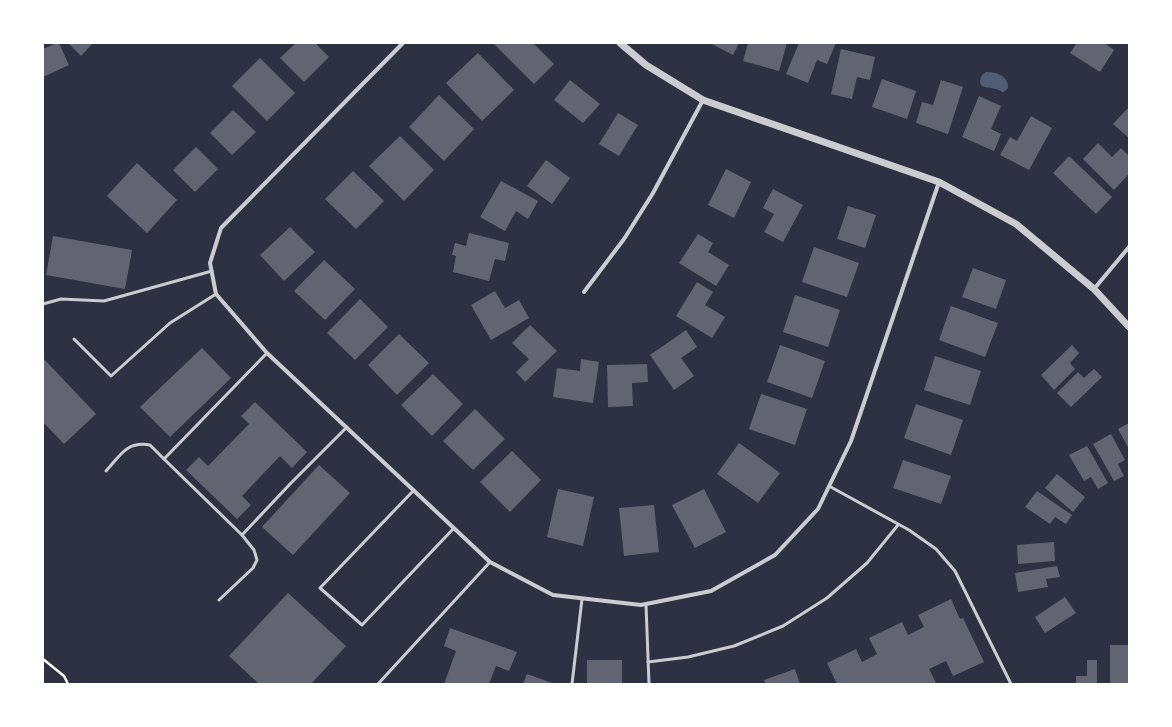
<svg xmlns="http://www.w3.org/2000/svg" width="1172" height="727" font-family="Signika,sans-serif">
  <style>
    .water { fill: #4f5d75 }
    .building { fill: #626471 }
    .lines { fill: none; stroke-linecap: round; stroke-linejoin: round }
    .path { stroke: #fff; stroke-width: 2.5 }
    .service { stroke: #caccd0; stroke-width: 3 }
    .minor { stroke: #caccd0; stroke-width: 4 }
    .tertiary { stroke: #caccd0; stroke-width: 7 }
  </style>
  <rect width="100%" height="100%" fill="#2d3142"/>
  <!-- water -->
  <path class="water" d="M986,72C996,72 1009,76 1008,88L1004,92H1001V91C993,87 991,89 985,87C977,85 980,75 986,72Z"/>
  <!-- building -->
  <g class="building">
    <path d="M57,43H59L69,65L43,77V49Z"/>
    <path d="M68,43H93L81,56Z"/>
    <path d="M296,43H315L329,57L304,82L280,58Z"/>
    <path d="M493,43H533L554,64L534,84Z"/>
    <path d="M710,43H739L733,55Z"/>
    <path d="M748,43H787L779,71L743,61Z"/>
    <path d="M799,43H836L827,64L817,60L808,83L786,74Z"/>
    <path d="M1077,43H1104L1114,50L1100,72L1070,53Z"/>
    <path d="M841,49L875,57L870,80L857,77L852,99L831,94Z"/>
    <path d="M478,53L514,90L482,121L446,83Z"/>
    <path d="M260,58L295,93L267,121L232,86Z"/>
    <path d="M882,79L916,91L907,119L872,107Z"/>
    <path d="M570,80L600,104L583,123L554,100Z"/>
    <path d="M941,80L963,87L948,134L916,123L922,102L933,105Z"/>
    <path d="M439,95L474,129L444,161L409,127Z"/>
    <path d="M979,96L1001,106L991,129L1001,134L994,151L962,137Z"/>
    <path d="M1129,107V138L1113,124Z"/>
    <path d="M233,110L256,132L232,155L210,133Z"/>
    <path d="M618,113L638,125L619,156L599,144Z"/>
    <path d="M1031,116L1052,128L1029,170L1000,155L1010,137L1017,141Z"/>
    <path d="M400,136L434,170L404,201L369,166Z"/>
    <path d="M1098,143L1112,157L1121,148L1129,156V174L1114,190L1083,159Z"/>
    <path d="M196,147L218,169L195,192L173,170Z"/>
    <path d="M1069,156L1112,197L1096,214L1053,173Z"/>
    <path d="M546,160L570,178L552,204L527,186Z"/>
    <path d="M137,163L177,200L147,233L107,196Z"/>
    <path d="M726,169L751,182L734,218L708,205Z"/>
    <path d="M353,171L384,201L356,229L325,199Z"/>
    <path d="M501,181L538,201L528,219L516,211L505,231L480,217Z"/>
    <path d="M773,189L803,205L783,242L764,232L774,214L763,208Z"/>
    <path d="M848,206L876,215L865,248L837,239Z"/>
    <path d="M290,227L315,252L284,281L260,255Z"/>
    <path d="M469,233L509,243L505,261L495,259L489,281L453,272L456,256L452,255L455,243L466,246Z"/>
    <path d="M698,234L713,243L708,252L729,265L716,286L679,263Z"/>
    <path d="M53,236L132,250L125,289L46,275Z"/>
    <path d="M814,247L859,263L847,297L802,282Z"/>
    <path d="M324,260L355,289L325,320L294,291Z"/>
    <path d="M973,268L1006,280L996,309L962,297Z"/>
    <path d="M697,282L713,292L705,305L725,317L712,338L676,316Z"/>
    <path d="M495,291L505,308L519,300L529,318L491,340L471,305Z"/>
    <path d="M795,295L840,310L828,347L783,332Z"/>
    <path d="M360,299L388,327L355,360L327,333Z"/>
    <path d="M951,306L998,323L985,357L939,340Z"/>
    <path d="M530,325L557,351L525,382L516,372L529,359L512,343Z"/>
    <path d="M686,330L697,347L681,358L694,376L674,390L650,355Z"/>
    <path d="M399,334L429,363L397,395L368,365Z"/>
    <path d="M780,345L825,361L812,398L767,382Z"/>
    <path d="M1072,345L1079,353L1070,363L1075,369L1054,390L1041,375Z"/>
    <path d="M202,348L231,378L170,437L140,407Z"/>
    <path d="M935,356L981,371L970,405L924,390Z"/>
    <path d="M43,358L96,414L64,444L43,422Z"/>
    <path d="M581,359L599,362L593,403L553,397L557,368L580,371Z"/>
    <path d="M647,364L648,382L632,383L633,406L608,407L607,365Z"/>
    <path d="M1094,369L1102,377L1071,407L1057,393L1078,372L1084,378Z"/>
    <path d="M433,374L463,404L432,436L401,405Z"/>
    <path d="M761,394L807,409L795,445L749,429Z"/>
    <path d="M255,402L307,452L292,468L280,456L242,496L251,505L237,519L186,470L199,457L208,466L249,424L241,416Z"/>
    <path d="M916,404L963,420L951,455L904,438Z"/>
    <path d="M475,409L505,439L473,470L443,441Z"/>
    <path d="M1129,423V449L1118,429Z"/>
    <path d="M1111,434L1125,460L1118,464L1124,476L1114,481L1093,444Z"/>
    <path d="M739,443L780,473L758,503L717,474Z"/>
    <path d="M1087,446L1108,483L1098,489L1091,477L1084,481L1069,455Z"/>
    <path d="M512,451L541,480L510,512L480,482Z"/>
    <path d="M903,460L951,476L941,504L893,488Z"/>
    <path d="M319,465L350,493L293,555L262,527Z"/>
    <path d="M1057,474L1085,497L1073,512L1045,488Z"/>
    <path d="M558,489L594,497L583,546L547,537Z"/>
    <path d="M704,489L726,532L695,548L672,505Z"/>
    <path d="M1037,491L1072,515L1066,524L1055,517L1050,524L1025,507Z"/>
    <path d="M654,505L659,552L624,556L619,508Z"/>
    <path d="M1054,542L1055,561L1018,564L1017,545Z"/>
    <path d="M1057,566L1060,577L1046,579L1048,587L1018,592L1015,573Z"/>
    <path d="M288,593L346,646L311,684H259L229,656Z"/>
    <path d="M1065,597L1076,613L1045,633L1035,617Z"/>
    <path d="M951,599L960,619L963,618L984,662L953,676L946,661L929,669L936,683L934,684H837L827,663L856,649L862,662L877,654L869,638L902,622L908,635L924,627L918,615Z"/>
    <path d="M450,628L517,652L509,671L496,666L489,684H444L456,651L444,646Z"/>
    <rect x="1110" y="645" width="19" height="39"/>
    <rect x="587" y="660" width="35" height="24"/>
    <path d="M1087,660H1097V684H1076V676H1087Z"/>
    <path d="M795,669L800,684H766L764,680Z"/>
    <path d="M527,674L555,684H523Z"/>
  </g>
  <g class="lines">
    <!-- path -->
    <path class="path" d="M43,659L64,676L68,684"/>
    <!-- service -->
    <g class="service">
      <path d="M43,304L61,299L104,301L212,271"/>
      <path d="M74,339L111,376L170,323L216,294"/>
      <path d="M267,353L164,459L242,535L291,483L347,427"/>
      <path d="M106,471C120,456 126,441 150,445L164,459"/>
      <path d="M829,486L909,530L936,549L955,571L1011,684"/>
      <path d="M414,490L320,588L362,625L454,528"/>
      <path d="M219,600L253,568L257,560L254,550L242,535"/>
      <path d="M646,605L649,684"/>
      <path d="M648,662L688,657L734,646L783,626L827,598L867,563L898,525"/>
      <path d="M378,684L490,562"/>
      <path d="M572,684L582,599"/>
    </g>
    <!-- minor -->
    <g class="minor">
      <path d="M403,43L221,228L210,263L216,294L267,353L490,562L553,595L641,605L711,591L775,555L818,509L851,441L939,182"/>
      <path d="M1094,289L1129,247"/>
      <path d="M584,292L624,239L653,193L703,100"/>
    </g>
    <!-- tertiary -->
    <path class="tertiary" d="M620,43L646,65L703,100L939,182L1016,224L1094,289L1129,327"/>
  </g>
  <!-- border -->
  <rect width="1172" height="727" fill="none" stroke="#ffffff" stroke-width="88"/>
</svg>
